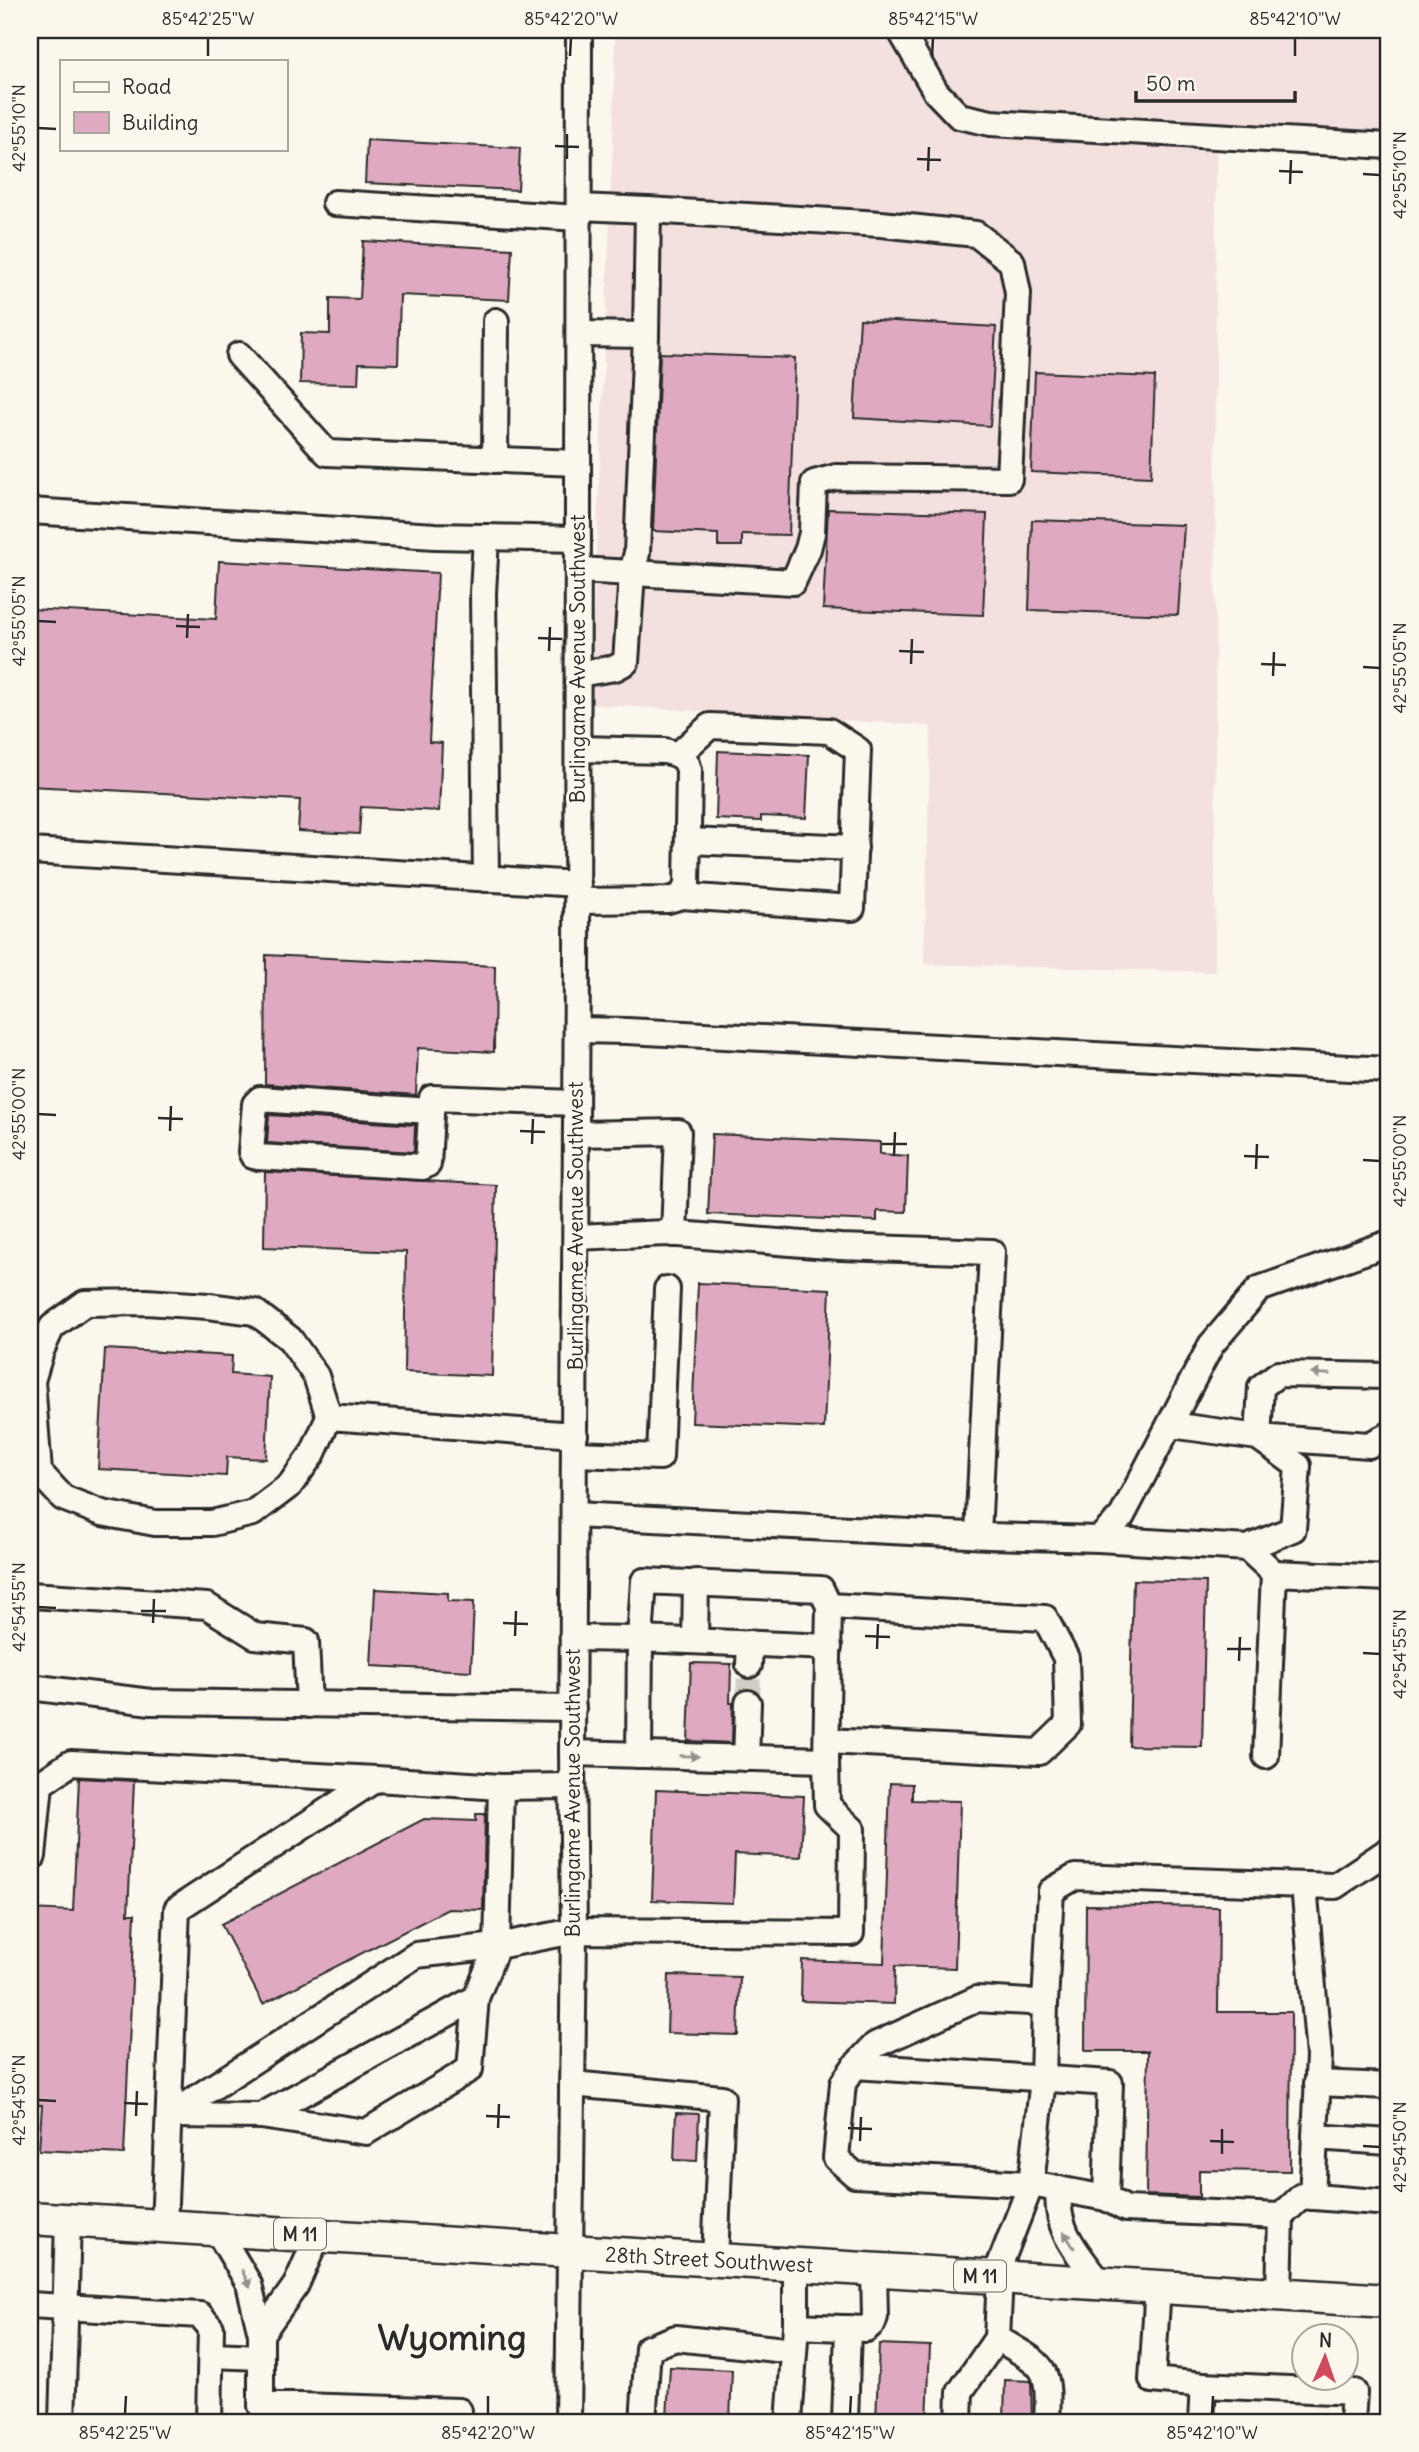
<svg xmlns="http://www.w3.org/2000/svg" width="1419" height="2452" font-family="Delius,sans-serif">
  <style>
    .built { fill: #f3e0df }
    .building { fill: #dfaac1; stroke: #2b2b2b; stroke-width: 2 }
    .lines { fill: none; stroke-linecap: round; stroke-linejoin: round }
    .minor-tunnel { stroke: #d1cec5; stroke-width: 24; stroke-dasharray: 24 12; stroke-linecap: butt }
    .minor-casing { stroke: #2b2b2b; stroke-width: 30 }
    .major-casing { stroke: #2b2b2b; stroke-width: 37 }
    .minor { stroke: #fbf7ec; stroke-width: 24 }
    .major { stroke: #fbf7ec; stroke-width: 32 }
    .oneway { fill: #93918c }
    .ticks { fill: none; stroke: #2b2b2b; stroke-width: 2.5 }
    .labels { text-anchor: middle; stroke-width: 6; stroke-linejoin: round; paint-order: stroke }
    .shield { fill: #fbf7ec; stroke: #696865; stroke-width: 2 }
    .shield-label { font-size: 19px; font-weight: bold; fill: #2b2b2b }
    .street-label { font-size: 21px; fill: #2b2b2b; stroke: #fbf7ec }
    .town-label { font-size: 35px; font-weight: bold; fill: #2b2b2b; stroke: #fbf7ec }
    .neatline { fill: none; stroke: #2b2b2b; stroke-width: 2.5 }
    .ticks-label { font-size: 18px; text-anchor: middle; fill: #2b2b2b }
  </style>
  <rect width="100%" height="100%" fill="#fbf7ec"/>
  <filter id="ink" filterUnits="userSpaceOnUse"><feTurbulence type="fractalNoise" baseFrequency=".0143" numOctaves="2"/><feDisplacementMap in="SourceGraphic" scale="14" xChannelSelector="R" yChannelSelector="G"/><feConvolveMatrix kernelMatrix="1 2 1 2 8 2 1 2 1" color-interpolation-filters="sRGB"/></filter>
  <g filter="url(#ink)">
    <!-- built -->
    <path class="built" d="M615,30H1389V160L1216,151L1215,972L924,964L931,726L590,704L614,117Z"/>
    <!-- building -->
    <g class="building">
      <path d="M367,140L520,148L518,190L365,183Z"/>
      <path d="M363,241L512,249L509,300L400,295L398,364L359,363L358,384L300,383L301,333L330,334V298L360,299Z"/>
      <path d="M860,319L996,327L990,426L854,418Z"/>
      <path d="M660,353L795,358L789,535L742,534V546H718V534L653,531Z"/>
      <path d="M1035,372L1155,377L1151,477L1031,472Z"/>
      <path d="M828,509L987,514L983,615L823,609Z"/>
      <path d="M1032,520L1184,525L1178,615L1029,610Z"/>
      <path d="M219,561L438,573L429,742L442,743L439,811L361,807L359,834L298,831L300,800L30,786V609L216,619Z"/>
      <path d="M718,751L809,755L806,818L761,816V821L716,819Z"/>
      <path d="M266,955L495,966L494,1052L418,1048L416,1095L265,1084Z"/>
      <path d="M269,1115L415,1125L414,1152L267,1143Z"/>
      <path d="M712,1134L880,1142V1154L908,1156L906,1212L877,1211V1221L708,1214Z"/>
      <path d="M265,1172L496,1185L492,1376L404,1372L406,1252L264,1247Z"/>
      <path d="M698,1283L830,1289L824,1428L692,1423Z"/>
      <path d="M105,1349L232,1356L231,1374L270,1377L266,1459L227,1457L226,1476L98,1469Z"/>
      <path d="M1133,1580L1206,1582L1202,1747L1129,1746Z"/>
      <path d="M375,1589L448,1593V1601L474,1602L471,1671L371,1666Z"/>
      <path d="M691,1663L731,1664L730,1703H733L732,1743L688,1741Z"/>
      <path d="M79,1778L134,1781L128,1914H135L124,2154L39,2150L42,2105H30V1909L73,1911Z"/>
      <path d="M890,1783L912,1784V1800L960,1801L955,1968L895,1966L894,2004L801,2001L802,1960L884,1963Z"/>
      <path d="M656,1790L804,1796L801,1857L735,1854L733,1903L652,1900Z"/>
      <path d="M476,1814H485L483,1910L448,1909L263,2004L221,1924L424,1819L476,1821Z"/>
      <path d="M1086,1905L1219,1907L1218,2012H1291L1290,2171L1199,2170V2197L1146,2195L1148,2051H1085Z"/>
      <path d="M669,1975L740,1977L738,2035L667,2033Z"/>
      <path d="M676,2113L699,2114L697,2161L674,2160Z"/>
      <path d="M879,2344L930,2346L927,2422H876Z"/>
      <path d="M670,2367L732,2370L730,2420L667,2417Z"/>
      <path d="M1005,2380L1031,2381L1032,2422H1004Z"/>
    </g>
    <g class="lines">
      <!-- minor-tunnel -->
      <g class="minor-tunnel">
        <path d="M748,1703L749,1665"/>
        <path d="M300,2421V2422"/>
      </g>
      <!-- minor casing -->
      <g class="minor-casing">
        <g id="minor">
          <path d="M900,30L936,92L959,116L991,123L1389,146"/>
          <path d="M335,203L579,218"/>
          <path d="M579,334L646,335L648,210L579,207"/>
          <path d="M239,355L327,453L578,463"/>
          <path d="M495,460L496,321"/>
          <path d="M30,511L435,536L578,539"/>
          <path d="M486,537L483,593L486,879"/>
          <path d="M578,570L793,582L808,549L812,533L814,483L836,477L1009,479L1018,293L1012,262L976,234L881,224L648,210"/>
          <path d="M578,674L615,668L626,662L632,573L637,553L646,335"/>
          <path d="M679,754L710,726L829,731L858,750L852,908L682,896"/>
          <path d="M688,841L855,848"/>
          <path d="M30,851L578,884"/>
          <path d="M578,901L668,900L682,896L687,885L689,770C686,756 678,754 665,751L578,749"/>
          <path d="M577,1030L627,1031L1389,1070"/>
          <path d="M430,1111L260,1099L255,1104L251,1152L253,1156L258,1157L423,1167L428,1164L432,1098L576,1103"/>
          <path d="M576,1134L678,1132L674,1234"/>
          <path d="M576,1237L666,1233L840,1247L992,1252L978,1535"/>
          <path d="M1389,1376L1278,1374L1261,1387L1258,1437L1369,1445L1389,1435"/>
          <path d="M329,1417L313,1453L290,1485L253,1513L212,1523H155L102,1513L63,1498L39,1472L32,1381L41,1351L52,1327L85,1303L146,1302L208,1306L255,1312L290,1339L316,1376L329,1417L575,1435"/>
          <path d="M1171,1425L1258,1437L1298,1466L1293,1529L1247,1548"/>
          <path d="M575,1454L660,1457L667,1289"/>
          <path d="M574,1515L989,1536L1099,1539L1122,1516L1211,1345L1259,1289L1389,1243"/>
          <path d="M1099,1539L1247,1548L1274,1573"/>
          <path d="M30,1595L207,1606L255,1636L306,1641L309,1705"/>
          <path d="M695,1641L696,1582"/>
          <path d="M749,1665L750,1643"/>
          <path d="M30,1687L151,1702L573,1708"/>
          <path d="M827,1741L1039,1752L1068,1724L1066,1658L1045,1618L829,1606"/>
          <path d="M572,1753L826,1760L829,1606L821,1589L644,1581L640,1639L573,1638"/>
          <path d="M639,1755L640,1639L829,1647"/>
          <path d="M1266,1756L1274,1573L1389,1578"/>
          <path d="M746,1758L748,1703"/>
          <path d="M30,1857L33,1856L40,1784L71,1763L376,1779"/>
          <path d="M1304,1885L1319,2056L1312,2197"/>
          <path d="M476,1998L470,2069L366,2132L261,2116L476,1998L497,1946L501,1787"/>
          <path d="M855,2066L1110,2083L1106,2198L1031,2184L855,2175L836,2158L843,2083Z"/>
          <path d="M855,2066L875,2045L977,1999L1045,2003L1051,1891L1075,1877L1335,1886L1389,1850"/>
          <path d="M1317,2083L1389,2086"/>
          <path d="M572,2084L722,2098L715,2260"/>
          <path d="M170,2115L416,1955L497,1946L574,1931L851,1933L852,1829L827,1805L826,1760"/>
          <path d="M170,2115L261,2116"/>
          <path d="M1315,2137L1389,2142"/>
          <path d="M1059,2189C1054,2230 1078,2253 1100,2283"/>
          <path d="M1106,2198L1126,2209L1281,2216L1302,2196L1389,2203"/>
          <path d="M164,2227L177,1909L376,1779L501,1787L572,1786"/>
          <path d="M217,2230L249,2284L261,2334V2406H300L459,2411L458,2422"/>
          <path d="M995,2277L1031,2184L1043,2079L1045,2003"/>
          <path d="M1158,2286L1152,2380L1203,2385L1201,2422"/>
          <path d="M1279,2294L1281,2216"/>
          <path d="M30,2305L200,2315L211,2328L209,2422"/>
          <path d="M796,2326L866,2329L873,2323L875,2317L874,2270"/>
          <path d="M261,2334L296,2285L318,2235"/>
          <path d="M997,2338C1045,2367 1050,2363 1047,2422"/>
          <path d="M211,2355L261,2357"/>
          <path d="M1203,2385L1354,2392L1352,2422"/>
          <path d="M62,2422L68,2221"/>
          <path d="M568,2422L574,1931L572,1753L577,964L579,30"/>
          <path d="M643,2422L648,2348L676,2338L794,2351"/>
          <path d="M789,2422L796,2326V2265"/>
          <path d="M845,2422L848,2328"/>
          <path d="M959,2422L960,2392L997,2338L1000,2277"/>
        </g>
      </g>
      <!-- major casing -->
      <g class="major-casing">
        <path id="major" d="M30,2218L1389,2301"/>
      </g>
      <!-- minor -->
      <use href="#minor" class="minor"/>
      <!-- major -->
      <use href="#major" class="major"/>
    </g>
    <!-- one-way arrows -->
    <defs><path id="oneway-solid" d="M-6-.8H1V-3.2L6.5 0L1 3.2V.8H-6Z" transform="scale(1.75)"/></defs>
    <g class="oneway">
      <use href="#oneway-solid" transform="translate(1321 1374) rotate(-179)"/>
      <use href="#oneway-solid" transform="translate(689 1756) rotate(2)"/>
      <use href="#oneway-solid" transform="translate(1069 2240) rotate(-122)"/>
      <use href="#oneway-solid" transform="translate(246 2279) rotate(65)"/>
    </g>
  </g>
  <!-- ticks -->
  <path class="ticks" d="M208,56V38M570,56L571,38M932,56L933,38M1295,56V38M38,128L56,129M555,146L579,147M567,159V134M917,159L941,160M928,171L929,147M1279,171L1303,172M1363,174L1380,175M1290,184L1291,160M38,621L56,622M176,626L200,627M187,638L188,614M538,638L562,639M549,651L550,627M899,651L924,652M911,664L912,639M1261,664L1286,665M1363,667L1380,668M1273,676L1274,652M38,1114L56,1115M158,1118L183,1119M170,1131L171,1106M520,1131L545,1132M532,1144L533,1119M882,1144H907M894,1156L895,1132M1244,1156L1269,1157M1363,1160L1380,1161M1256,1169L1257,1144M38,1607L56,1608M141,1611H166M153,1623L154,1599M503,1623L528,1624M515,1636L516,1611M865,1636L890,1637M877,1649L878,1624M1227,1649H1251M1363,1653L1380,1654M1239,1661L1240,1637M38,2100L56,2101M124,2103L148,2104M136,2116L137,2091M486,2116L510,2117M498,2128L499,2104M848,2128L872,2129M860,2141L861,2117M1210,2141L1234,2142M1363,2146L1380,2147M1222,2154V2129M125,2414L126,2396M488,2414V2396M850,2414L851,2396M1212,2414L1213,2396"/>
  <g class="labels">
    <!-- shield labels -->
    <g class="shield">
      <rect x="274" y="2218.5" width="52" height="31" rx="5"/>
      <rect x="954" y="2260.5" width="52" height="31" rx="5"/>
    </g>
    <g class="shield-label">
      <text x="300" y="2241">M 11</text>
      <text x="980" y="2283">M 11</text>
    </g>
    <!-- street labels -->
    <g class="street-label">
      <text transform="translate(578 659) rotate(-90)" y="7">Burlingame Avenue Southwest</text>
      <text transform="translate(576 1226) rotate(-90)" y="7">Burlingame Avenue Southwest</text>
      <text transform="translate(573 1793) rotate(-90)" y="7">Burlingame Avenue Southwest</text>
      <text transform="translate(709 2260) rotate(3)" y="7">28th Street Southwest</text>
    </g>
    <!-- town labels -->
    <g class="town-label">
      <text x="452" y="2350">Wyoming</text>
    </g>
  </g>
  <!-- margin -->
  <rect width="1419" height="2452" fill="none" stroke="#fbf7ec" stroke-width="77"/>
  <!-- legend -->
  <rect x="60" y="60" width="228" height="91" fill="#fbf7ec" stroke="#a8a59f" stroke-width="2"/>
  <rect x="74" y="82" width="35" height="10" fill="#fbf7ec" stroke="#a8a59f" stroke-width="2"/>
  <text x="122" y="94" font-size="21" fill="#2b2b2b">Road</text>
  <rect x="74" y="112" width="35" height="21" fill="#dfaac1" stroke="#a8a59f" stroke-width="2"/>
  <text x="122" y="130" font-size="21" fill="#2b2b2b">Building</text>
  <!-- north arrow -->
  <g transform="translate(1325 2357) rotate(2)"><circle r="33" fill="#fbf7ec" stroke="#a8a59f" stroke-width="2"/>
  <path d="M0-5L12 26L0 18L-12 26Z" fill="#d1495b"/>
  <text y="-10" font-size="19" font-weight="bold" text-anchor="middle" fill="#2b2b2b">N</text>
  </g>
  <!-- scale -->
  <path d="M1136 91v10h159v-10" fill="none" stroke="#2b2b2b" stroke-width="3.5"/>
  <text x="1146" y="91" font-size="21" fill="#2b2b2b" stroke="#fbf7ec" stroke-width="5" paint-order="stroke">50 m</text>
  <rect x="38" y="38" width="1342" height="2376" class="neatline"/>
  <g class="ticks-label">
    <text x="208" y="25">85°42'25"W</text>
    <text x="571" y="25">85°42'20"W</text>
    <text x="933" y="25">85°42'15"W</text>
    <text x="1295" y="25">85°42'10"W</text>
    <text transform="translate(19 128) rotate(-90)" y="6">42°55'10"N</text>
    <text transform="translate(1400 175) rotate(-90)" y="6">42°55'10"N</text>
    <text transform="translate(19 621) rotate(-90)" y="6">42°55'05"N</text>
    <text transform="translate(1400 668) rotate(-90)" y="6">42°55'05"N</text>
    <text transform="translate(19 1114) rotate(-90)" y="6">42°55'00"N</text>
    <text transform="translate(1400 1161) rotate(-90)" y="6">42°55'00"N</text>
    <text transform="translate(19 1607) rotate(-90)" y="6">42°54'55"N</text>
    <text transform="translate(1400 1654) rotate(-90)" y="6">42°54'55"N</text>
    <text transform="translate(19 2100) rotate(-90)" y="6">42°54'50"N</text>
    <text transform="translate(1400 2147) rotate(-90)" y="6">42°54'50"N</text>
    <text x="125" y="2439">85°42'25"W</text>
    <text x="488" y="2439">85°42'20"W</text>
    <text x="850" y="2439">85°42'15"W</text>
    <text x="1212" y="2439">85°42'10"W</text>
  </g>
</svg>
